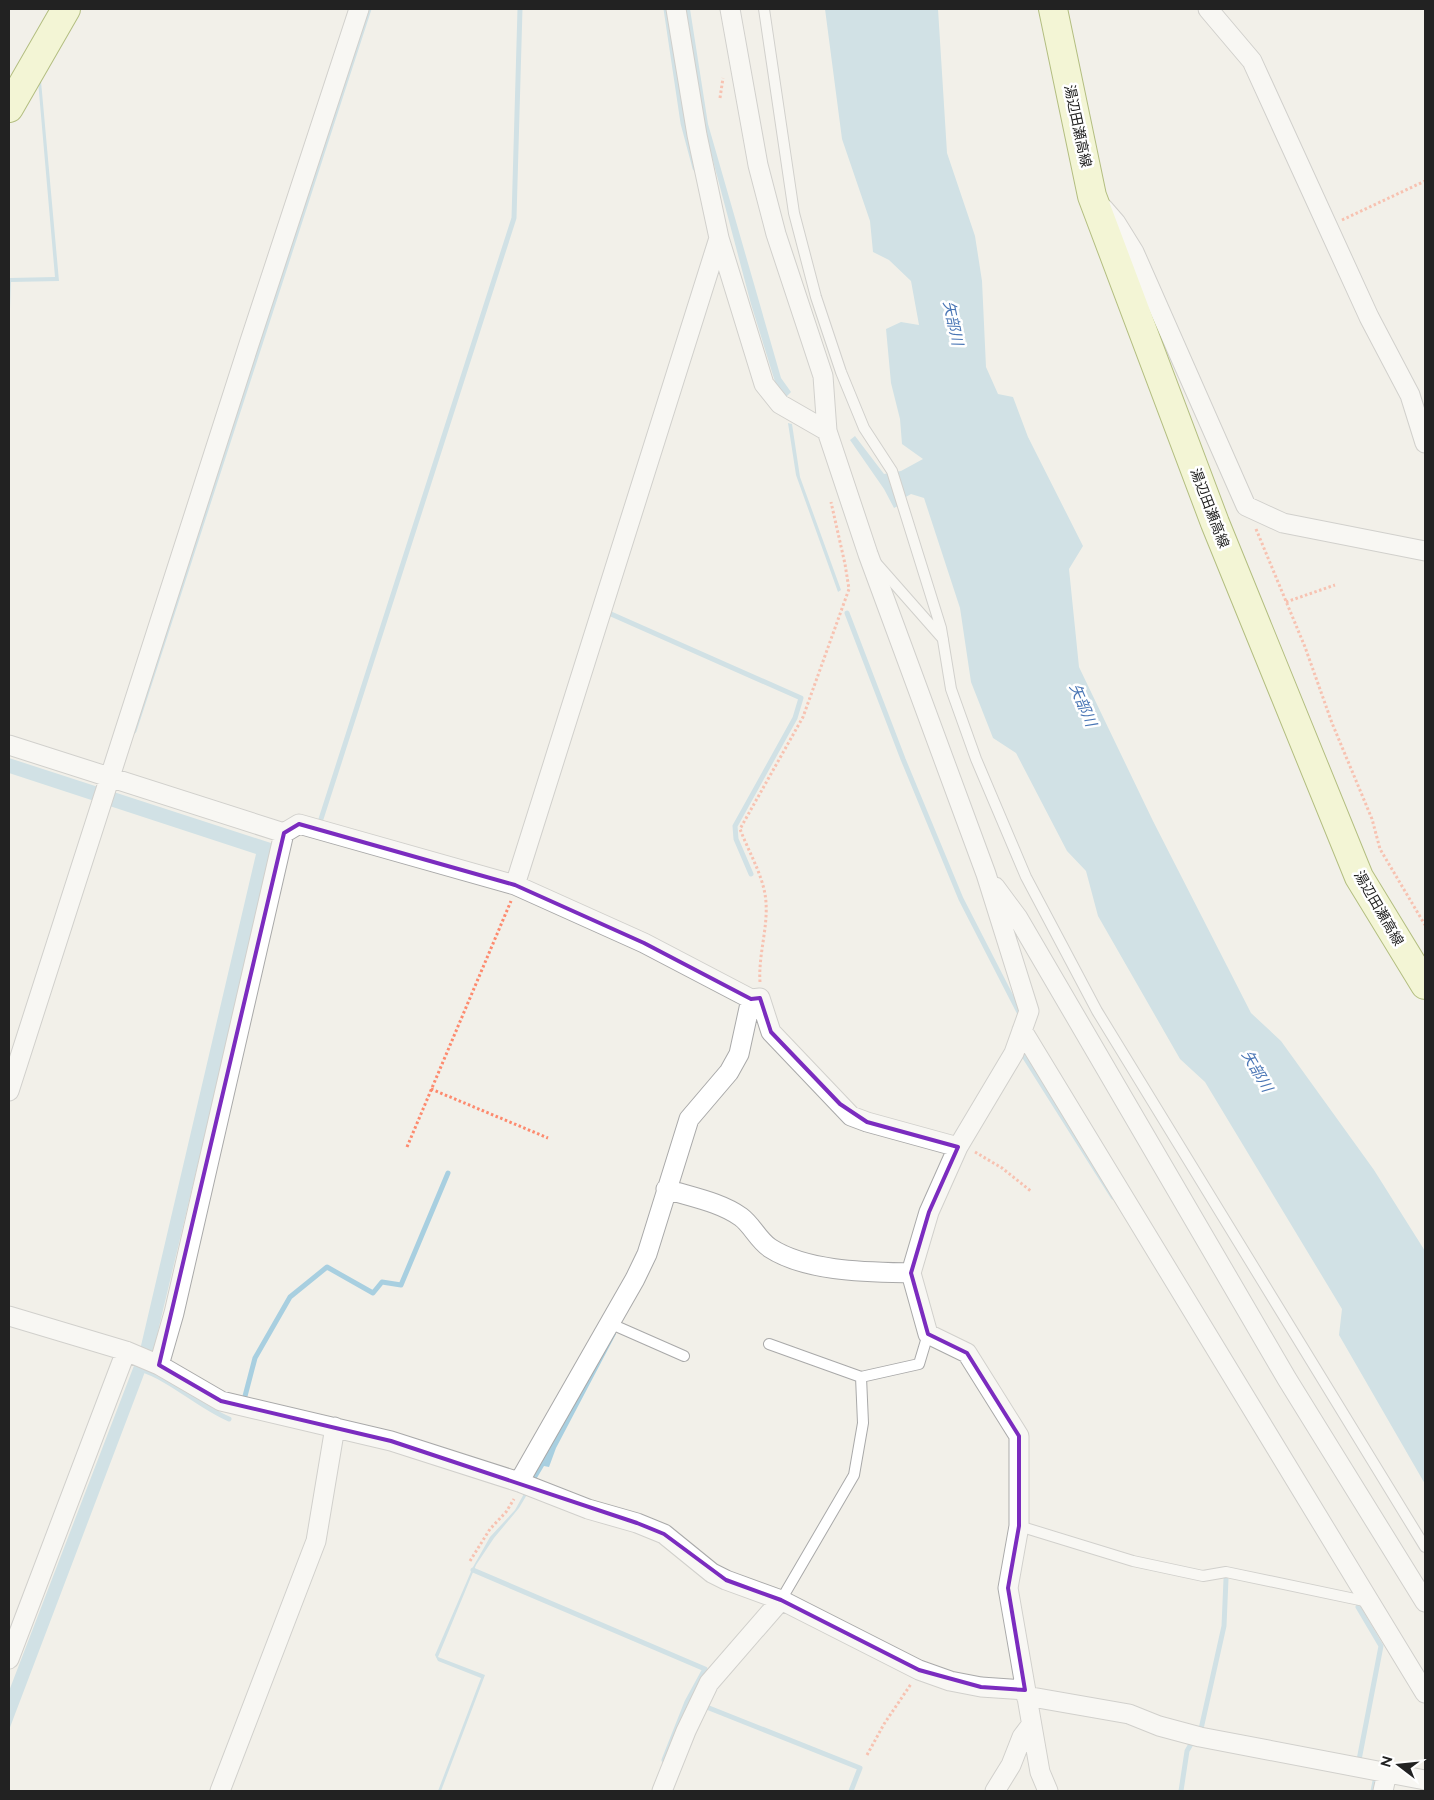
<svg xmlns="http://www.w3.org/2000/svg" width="1434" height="1800" viewBox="0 0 1434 1800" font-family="Raleway,'Noto Sans JP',sans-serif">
  <rect width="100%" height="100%" fill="#f2f0e9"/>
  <!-- water -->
  <path fill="#a8cfe0" d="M686,9H690L708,124L781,378L791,392L786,397L776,385L751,304L703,123Z
    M825,9H938L947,153L975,236L982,281L986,367L998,394L1013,397L1028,437L1083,546L1069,569L1079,667L1153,821L1251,1013L1281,1041L1374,1170L1425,1251V1484L1339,1335L1342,1309L1205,1082L1180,1059L1098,916L1086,871L1067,851L1016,753L993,738L971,682L960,608L924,498L911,494L899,501L898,506L894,508L884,489L850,440L855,436L884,474L901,471L923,459L902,444L900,419L891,383L886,329L901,322L919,325L911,281L889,260L873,252L870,221L842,139Z
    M38,81H41L59,281L11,282L9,336V278L55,277Z
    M788,423L792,424L800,477L841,590L838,592L796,475Z
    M9,758L274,844L154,1348L9,1730V1691L140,1350L256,854L9,773Z
    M613,1333L616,1334L556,1448L549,1467L544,1466L519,1508L494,1538L476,1565L438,1657L485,1675L441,1791H438L481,1678L438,1661L435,1655L473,1567L490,1537L515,1510Z"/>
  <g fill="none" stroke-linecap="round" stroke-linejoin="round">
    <!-- stream -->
    <path stroke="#a8cfe0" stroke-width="5" d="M666,9L683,123L695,168
      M847,613L903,759L961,899L1019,1012
      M611,614L801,698L795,718L735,826L736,839L751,874
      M134,731L369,9
      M321,819L514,218L520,9
      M1024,1056L1113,1197
      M140,1369C173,1380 197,1405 229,1419
      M244,1400L255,1358L290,1297L327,1267L373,1293L382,1282L401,1285L448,1173
      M473,1570L705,1669L687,1702L664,1760
      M1358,1607L1381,1646L1359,1760
      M704,1706L860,1768L851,1791
      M1201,1729L1224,1626L1226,1579
      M1181,1791L1187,1751L1191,1744
      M1373,1791L1375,1781"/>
    <!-- service casing -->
    <g stroke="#a9a9a9" stroke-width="12">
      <path id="service" d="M764,9L794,213L816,297L841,372L864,428L892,471L941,628L951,689L976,759L1026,877L1097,1011L1425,1547
        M877,564L943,639
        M609,1323L684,1356
        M769,1344L861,1377
        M1019,1526L1133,1561L1203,1576L1226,1572L1369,1602
        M781,1600L854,1475L863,1423L861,1377L919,1364L928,1334"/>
    </g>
    <!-- minor casing -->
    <g stroke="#a9a9a9" stroke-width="21">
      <path id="minor" d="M676,9L697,135L719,238L764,384L780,404L827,431
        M730,9L758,165L776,234L823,376L827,431L868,554L986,874L1029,1011L1014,1053L958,1147L929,1212L911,1273L928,1334L967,1353L1019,1436V1526L1008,1588L1040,1772L1048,1791
        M1208,9L1252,61L1369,317L1410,395L1425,443
        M1103,208L1116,223L1134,252L1246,506L1283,523L1425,551
        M9,745L284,833L299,824L515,885L644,943L751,999L760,998L771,1032L851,1116L867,1122L958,1147
        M515,885L719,238
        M995,887L1018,918L1287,1379L1425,1602
        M1022,1030L1425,1693
        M9,1091L250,341L359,9
        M666,1189C691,1197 720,1202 741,1217C752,1225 758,1240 770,1248C807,1272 868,1272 911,1273
        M9,1316L126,1351L159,1365L221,1401L391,1441L519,1482L588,1509L637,1523L664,1534L712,1573L726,1580L781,1600L919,1670L950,1681L981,1687L1025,1690
        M159,1365L174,1313L284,833
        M519,1482L635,1279L647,1254L689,1119L729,1072L739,1054L751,999
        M9,1659L126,1351
        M1026,1696L1129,1714L1159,1726L1200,1737L1425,1780
        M220,1791L316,1541L335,1427
        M662,1791L686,1731L709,1683L781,1600
        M995,1791L1011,1765L1022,1737L1031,1725
        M1383,1791L1387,1773"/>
    </g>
    <!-- secondary casing -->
    <g stroke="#678002" stroke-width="30">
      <path id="secondary" d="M1053,9L1092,196L1215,523L1359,877L1425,985
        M9,108L66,9"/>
    </g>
    <!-- path -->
    <path stroke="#fd8a6e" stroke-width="3" stroke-dasharray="2.5 2.5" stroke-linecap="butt" d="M720,98L723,78
      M1342,220L1425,181
      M1256,529L1305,647L1332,723L1372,819L1380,849L1425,925
      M1286,602L1335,585
      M760,982C758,953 770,923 765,894C761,872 748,850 740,829L803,717L849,589L845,564L831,502
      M431,1089L548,1138
      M407,1147L511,901
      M975,1152L1002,1168L1032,1192
      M470,1561L490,1529L506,1512L514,1499
      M867,1755L884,1724L911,1684"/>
    <!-- service -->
    <use href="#service" stroke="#fff" stroke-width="10"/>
    <!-- minor -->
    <use href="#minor" stroke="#fff" stroke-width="19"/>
    <!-- secondary -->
    <use href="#secondary" stroke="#f3fbbd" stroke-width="28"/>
  </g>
  <!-- marked area -->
  <path d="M0 0H1434V1800H0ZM299,824L515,885L644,943L751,999L760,998L771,1032L840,1104L867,1122L958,1147L929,1212L911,1273L928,1334L967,1353L1019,1436V1526L1008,1588L1025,1690L981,1687L919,1670L781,1600L726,1580L664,1534L637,1523L391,1441L221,1401L159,1365L284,833Z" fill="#f2f0e9" fill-opacity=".55" fill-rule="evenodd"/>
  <path fill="none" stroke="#7b2cbf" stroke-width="4" stroke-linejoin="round" d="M299,824L515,885L644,943L751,999L760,998L771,1032L840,1104L867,1122L958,1147L929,1212L911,1273L928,1334L967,1353L1019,1436V1526L1008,1588L1025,1690L981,1687L919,1670L781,1600L726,1580L664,1534L637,1523L391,1441L221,1401L159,1365L284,833Z"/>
  <g text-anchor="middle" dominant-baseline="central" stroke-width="5" stroke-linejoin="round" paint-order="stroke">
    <!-- street labels -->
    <g font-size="14" fill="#222" stroke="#fff">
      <text transform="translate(1078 126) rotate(78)">湯辺田瀬高線</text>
      <text transform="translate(1210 508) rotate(69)">湯辺田瀬高線</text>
      <text transform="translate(1379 908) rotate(60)">湯辺田瀬高線</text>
    </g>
    <!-- water labels -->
    <g font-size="15" font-style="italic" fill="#4a76b5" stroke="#fff">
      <text transform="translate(953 323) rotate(78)">矢部川</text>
      <text transform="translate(1083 705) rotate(67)">矢部川</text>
      <text transform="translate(1257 1071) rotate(60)">矢部川</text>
    </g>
  </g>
  <!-- border -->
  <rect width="1434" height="1800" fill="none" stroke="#222222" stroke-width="20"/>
  <!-- north arrow -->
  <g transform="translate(1399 1765) rotate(286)" stroke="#ffffff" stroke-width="4" paint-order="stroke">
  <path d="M0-4L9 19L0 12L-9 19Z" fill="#222222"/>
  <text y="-8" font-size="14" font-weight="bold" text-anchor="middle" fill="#222222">N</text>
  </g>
</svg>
